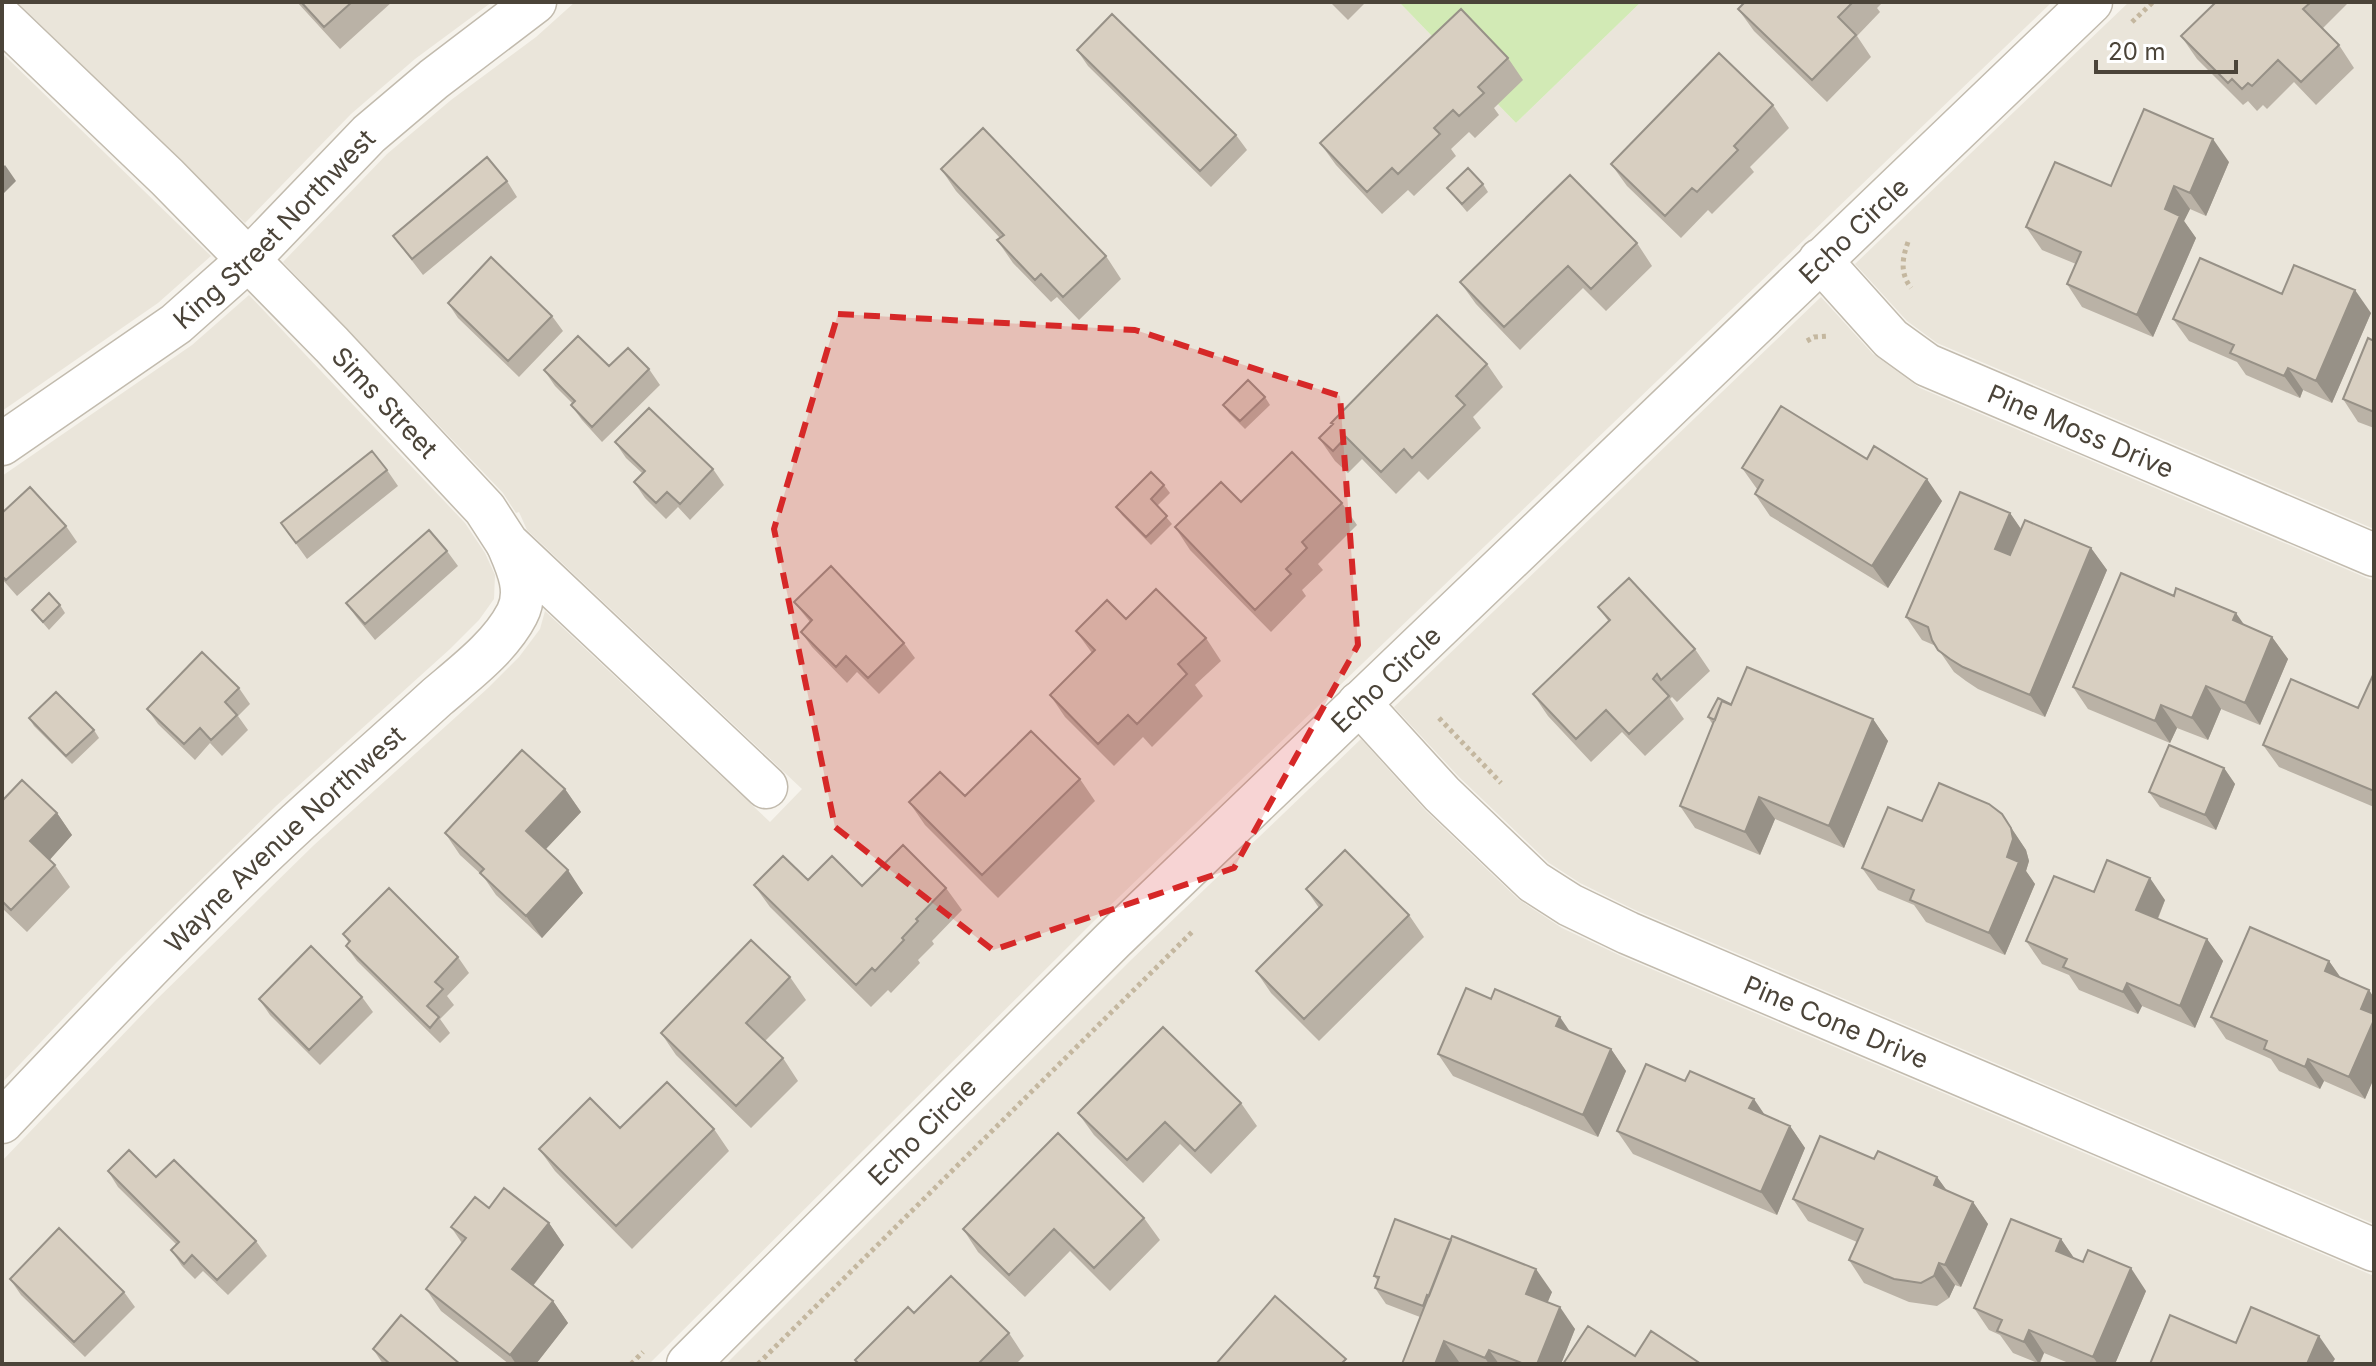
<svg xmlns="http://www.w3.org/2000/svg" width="2376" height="1366" viewBox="0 0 2376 1366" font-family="Inter,sans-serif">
  <rect width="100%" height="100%" fill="#f6f3ec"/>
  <!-- residential -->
  <path fill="#eae5da" d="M17,2H492L415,59L351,114L245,223Z
    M575,2H1399L1516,123L1641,2H2052L1094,921L649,1364H2V1161L155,1001L314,845L488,688L519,657L540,629L545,611L770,822L802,789L527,530L519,512L516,513L503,493L283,262L387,154L451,100L536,37Z
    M2129,2H2374V529L1937,343L1907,321L1855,264Z
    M2,53L211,256L158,303L2,411Z
    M249,295L465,523L485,553L495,575L494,599L479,620L450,649L276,806L116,963L2,1083V476L192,345Z
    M1821,297L1873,354L1920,388L2374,581V1224L1635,910L1580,883L1549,863L1459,777L1394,707Z
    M1361,739L1426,811L1518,899L1562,928L1621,956L2374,1276V1364H726L1132,959Z"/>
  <!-- green -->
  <path fill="#d2eab5" d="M1399,2H1641L1516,123Z"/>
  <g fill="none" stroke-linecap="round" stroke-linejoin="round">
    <!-- minor casing -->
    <g stroke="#c2bbae" stroke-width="45">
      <g id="minor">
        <path id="s1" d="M2,19L167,177L332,345L485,509L507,543L766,787"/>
        <path id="s2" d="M1820,260L1891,339L1927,365L2374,555"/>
        <path id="s3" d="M2,444L176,324L248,260L369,134L434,79L535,2"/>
        <path id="s4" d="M1359,703L1442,794L1534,882L1570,905L1628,933L2374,1250"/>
        <path id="s5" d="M2,1122C98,1021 194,918 297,823C343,781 391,739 437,697C465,673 500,647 517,614C529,591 517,566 508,545"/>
        <path id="s6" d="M688,1364L1113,940L2091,2"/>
      </g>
    </g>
    <!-- path -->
    <path stroke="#c4b79f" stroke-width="5" stroke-dasharray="4 4" stroke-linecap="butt" d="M2132,22L2153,2
      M1908,242C1902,259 1900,273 1911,288
      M1807,341L1814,337L1828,336
      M1439,718L1501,783
      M631,1364L643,1352
      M758,1364L1194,930"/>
    <!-- minor -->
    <use href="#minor" stroke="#fff" stroke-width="42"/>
  </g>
  <!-- wall -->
  <path fill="#bab2a6" d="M297,2H392L340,49Z
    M1330,2H1366L1348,20Z
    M1745,2H1883L1877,8L1880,12L1857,36L1871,57L1827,102L1754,31L1738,9Z
    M2216,2H2349L2322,29L2339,45L2354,68L2316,105L2294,82L2267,109L2263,105L2257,111L2248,101L2243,105L2197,59L2181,36Z
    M1077,50L1236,135L1247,150L1211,187L1088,66Z
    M1508,58L1523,80L1494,108L1499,115L1475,138L1469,132L1451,149L1456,156L1414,196L1408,190L1382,214L1336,165L1320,143Z
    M1773,105L1789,128L1750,167L1754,172L1712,214L1708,210L1681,238L1627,186L1611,164Z
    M2229,162L2206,216L2190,209L2184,221L2196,238L2153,337L2082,307L2067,284L2076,264L2042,250L2026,227Z
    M941,169L1106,256L1121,279L1079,320L1057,297L1051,302L1013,263L997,240L1000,238L956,191Z
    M507,181L517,197L423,275L393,236Z
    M1483,184L1488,192L1467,212L1447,188Z
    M1637,243L1652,266L1606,311L1583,288L1520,350L1476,304L1460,282Z
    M2282,294L2371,313L2332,403L2303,390L2300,398L2246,375L2237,362L2189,341L2173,319Z
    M448,303L552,316L563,331L519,377L458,318Z
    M2374,341V428L2358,422L2343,399Z
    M1487,364L1503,387L1473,417L1481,428L1428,480L1419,471L1396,494L1362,459L1348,473L1335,461L1319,438Z
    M609,366L649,369L660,385L602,442L582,420L571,405L572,403L555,386L544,370Z
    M1265,397L1270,405L1245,429L1229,413L1223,405Z
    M615,442L713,469L724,485L690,520L678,507L666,519L645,498L634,482L642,473L626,458Z
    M1867,459L1942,501L1888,588L1770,516L1755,494L1757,489L1742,468Z
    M387,470L398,486L307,559L281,523Z
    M1164,485L1170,493L1157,506L1172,524L1151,545L1122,515L1116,507Z
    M1241,502L1342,503L1357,525L1318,564L1323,570L1302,590L1306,596L1271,632L1190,550L1175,527Z
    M2,513L66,526L77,542L17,596L2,579Z
    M2010,513L2021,529L2091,548L2107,570L2045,717L1978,689L1966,681L1954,672L1936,646L1922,640L1906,617Z
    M447,551L458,566L375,640L357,618L346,603Z
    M794,602L904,643L915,658L879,694L857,672L847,683L812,647L801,632L810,622Z
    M60,605L65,613L49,630L32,610Z
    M1598,607L1695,649L1710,671L1677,702L1672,697L1670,699L1684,719L1645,756L1622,732L1591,762L1548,716L1533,694L1609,622Z
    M1126,619L1206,638L1221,661L1195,685L1203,696L1152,747L1143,737L1114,766L1065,717L1050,695L1092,653L1076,631Z
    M2245,625L2272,637L2288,659L2260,725L2221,709L2208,740L2177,728L2170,743L2088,709L2073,687Z
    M2374,673V807L2279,767L2263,745L2358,708Z
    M239,688L250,704L238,716L248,730L222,756L210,743L195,760L158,724L147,709Z
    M1732,705L1873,719L1888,741L1844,848L1775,819L1760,855L1695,828L1680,806L1713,725L1708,717Z
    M29,718L94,730L99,738L72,764L34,726Z
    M2224,768L2235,784L2216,830L2160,807L2149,792Z
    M1080,779L1095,801L998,898L925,825L909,802L965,796Z
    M565,789L581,812L546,849L583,893L542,938L496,895L483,876L460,855L445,833Z
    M2,801L57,813L72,835L49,860L55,865L70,887L27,932L2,908Z
    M2002,814L2026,850L2029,861L2026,871L2035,884L2005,955L1926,922L1914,905L1878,890L1862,868L1922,821Z
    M808,880L862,886L946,888L962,910L932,941L934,944L918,960L920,963L891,993L888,990L871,1007L770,907L754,885Z
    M1306,889L1409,915L1424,937L1319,1041L1271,993L1256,971L1319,908Z
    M2094,892L2165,900L2158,919L2207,939L2223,961L2195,1028L2142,1006L2138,1014L2079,990L2069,975L2042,964L2026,941Z
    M343,934L458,957L469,973L447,996L454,1005L440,1019L450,1033L440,1043L357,961L346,946L349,943Z
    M2329,961L2341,978L2369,990L2374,998V1078L2365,1099L2324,1081L2320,1089L2279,1071L2271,1059L2226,1039L2211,1017Z
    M790,977L806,1000L765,1041L783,1058L798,1081L751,1128L676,1055L661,1033Z
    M362,997L373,1012L320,1065L270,1015L259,999Z
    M1570,1032L1611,1049L1626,1071L1598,1137L1453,1076L1438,1054Z
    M1241,1103L1257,1126L1211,1174L1180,1144L1143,1183L1094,1135L1078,1113Z
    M1765,1115L1790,1126L1805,1148L1777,1215L1633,1154L1617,1131Z
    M620,1128L714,1129L729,1151L632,1249L555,1171L539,1149Z
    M1874,1159L1937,1177L1947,1191L1973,1202L1988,1224L1961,1287L1955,1285L1949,1298L1937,1306L1909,1302L1864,1283L1849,1260L1857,1242L1808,1221L1793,1199Z
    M108,1171L156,1177L256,1241L267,1256L228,1295L203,1271L195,1279L182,1266L171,1250L177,1245L118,1187Z
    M489,1208L549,1223L564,1245L533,1286L553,1301L568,1323L536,1364H509L441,1311L426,1289L462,1243L451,1227Z
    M1144,1218L1160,1240L1110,1291L1070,1251L1025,1297L978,1252L963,1229Z
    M2061,1239L2074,1258L2146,1291L2115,1364H2071L2044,1353L2040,1364L2013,1353L2000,1335L1989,1330L1974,1308Z
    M1374,1276L1552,1292L1547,1302L1575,1329L1561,1364H1461L1420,1317L1386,1304L1375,1288L1378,1281Z
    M10,1279L124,1292L135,1307L85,1357L21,1295Z
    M914,1313L1009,1333L1024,1356L1016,1364H858L855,1360Z
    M373,1349L460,1364H383Z"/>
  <!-- shaded-wall -->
  <path fill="#979187" d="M2213,139L2229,162L2206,216L2190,193Z
    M5,165L16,181L2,195V168Z
    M2174,186L2190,209L2184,221L2196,238L2153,337L2137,315L2165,209Z
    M2355,290L2371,313L2332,403L2316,381Z
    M2288,368L2303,390L2300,398L2284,376Z
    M1927,479L1942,501L1888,588L1872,566Z
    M2010,513L2025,535L2010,571L1995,549Z
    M2091,548L2107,570L2045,717L2030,695Z
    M2236,613L2252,636L2233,620Z
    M2272,637L2288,659L2260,725L2245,703Z
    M2206,686L2221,709L2208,740L2192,718Z
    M2161,705L2177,728L2170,743L2155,721Z
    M1873,719L1888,741L1844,848L1829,826Z
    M2224,768L2235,784L2216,830L2205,815Z
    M565,789L581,812L542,853L526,831Z
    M1759,797L1775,819L1760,855L1745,832Z
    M57,813L72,835L46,864L30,841Z
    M2002,814L2026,850L2029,861L2026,871L2035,884L2005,955L1989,933Z
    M568,870L583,893L542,938L526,916Z
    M2150,878L2165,900L2152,932L2136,910Z
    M2207,939L2223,961L2195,1028L2180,1006Z
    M2329,961L2345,984L2325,971Z
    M2127,983L2142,1006L2138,1014L2123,992Z
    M2369,990L2374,998V1078L2365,1099L2349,1077L2361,1009Z
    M1560,1017L1575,1039L1556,1026Z
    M1611,1049L1626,1071L1598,1137L1583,1115Z
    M2308,1059L2324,1081L2320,1089L2305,1067Z
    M1754,1099L1769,1121L1749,1108Z
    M1790,1126L1805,1148L1777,1215L1761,1192Z
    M1937,1177L1953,1199L1934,1185Z
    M1973,1202L1988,1224L1961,1287L1945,1265Z
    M549,1223L564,1245L528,1292L512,1269Z
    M2061,1239L2076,1261L2056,1251Z
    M1939,1263L1955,1285L1949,1298L1934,1276Z
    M2131,1268L2146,1291L2115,1364H2098L2093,1357Z
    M1536,1269L1552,1292L1542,1316L1526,1294Z
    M553,1301L568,1323L536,1364H516L510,1355Z
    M1560,1307L1575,1329L1561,1364H1537Z
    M2029,1330L2044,1353L2039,1364L2024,1342Z
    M2319,1336L2335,1359L2332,1364H2307Z
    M1444,1341L1460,1363L1459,1364H1435Z
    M1489,1350L1499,1364H1489L1485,1358Z"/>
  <!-- building -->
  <path fill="#d8cfc1" stroke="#979187" stroke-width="2" d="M301,2H352L324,27Z
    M1745,2H1853L1838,17L1856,35L1812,80L1738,9Z
    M2216,2H2311L2303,9L2339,45L2301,82L2278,60L2252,86L2248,83L2242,89L2232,79L2228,83L2181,36Z
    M1461,9L1508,58L1478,87L1484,93L1459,116L1453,110L1434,128L1440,134L1398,174L1392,168L1367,192L1320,143Z
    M1112,14L1236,135L1200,171L1077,50Z
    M1719,53L1773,105L1734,146L1738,150L1697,192L1692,188L1665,216L1611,164Z
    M2144,109L2213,139L2190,193L2174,186L2165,209L2180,216L2137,315L2067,284L2081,252L2026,227L2055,162L2111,186Z
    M983,128L1106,256L1063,297L1041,274L1035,280L997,240L1004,235L941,169Z
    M487,157L507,181L412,259L393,236Z
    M1468,168L1483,184L1462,204L1447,188Z
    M1570,175L1637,243L1591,289L1568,266L1504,327L1460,282Z
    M491,257L552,316L508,361L448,303Z
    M2200,258L2282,294L2294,265L2355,290L2316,381L2288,368L2284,376L2230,353L2234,345L2173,319Z
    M1437,315L1487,364L1456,396L1465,405L1412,458L1404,449L1381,472L1346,437L1333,451L1319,438L1333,424L1331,423Z
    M578,336L609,366L628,348L649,369L592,427L571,405L575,401L544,370Z
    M2368,338L2374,341V412L2343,399Z
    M1248,380L1265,397L1240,421L1223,405Z
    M1781,406L1867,459L1874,446L1927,479L1872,566L1755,494L1763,480L1742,468Z
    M649,408L713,469L680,504L667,492L656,503L634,482L645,471L615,442Z
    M372,451L387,470L296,543L281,523Z
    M1292,452L1342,503L1302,542L1307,548L1286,569L1291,574L1255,610L1175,527L1221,482L1241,502Z
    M1151,472L1164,485L1151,499L1167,516L1146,537L1116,507Z
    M30,487L66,526L6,580L2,576V513Z
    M1960,492L2010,513L1995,549L2010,555L2025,520L2091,548L2030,695L1963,667L1950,659L1938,650L1932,640L1928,627L1906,617Z
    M429,530L447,551L365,624L346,603Z
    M831,566L904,643L868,678L846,656L836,667L801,632L812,620L794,602Z
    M2121,573L2174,596L2176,588L2236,613L2233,620L2272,637L2245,703L2206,686L2192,718L2161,705L2155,721L2073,687Z
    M1629,578L1695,649L1661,680L1657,674L1653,679L1669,696L1629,734L1606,710L1576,739L1533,694L1610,620L1598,607Z
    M1156,589L1206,638L1178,664L1187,674L1137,724L1128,715L1098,744L1050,695L1095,650L1076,631L1107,600L1126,619Z
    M49,593L60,605L43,622L32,610Z
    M202,652L239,688L225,702L237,715L211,740L200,728L184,744L147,709Z
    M1747,667L1873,719L1829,826L1759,797L1745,832L1680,806L1722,701L1731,705Z
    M2374,673V791L2263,745L2291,679L2358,708Z
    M56,692L94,730L66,756L29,718Z
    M1718,698L1732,705L1722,701L1715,720L1708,717Z
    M1031,731L1080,779L982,875L909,802L940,772L965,796Z
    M2169,745L2224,768L2205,815L2149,792Z
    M522,750L565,789L526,831L568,870L526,916L480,873L484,869L445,833Z
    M22,780L57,813L30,841L55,865L11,910L2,901V801Z
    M1939,783L1989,804L2002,814L2011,828L2013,839L2007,857L2019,862L1989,933L1910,900L1914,890L1862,868L1888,807L1922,821Z
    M903,845L946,888L916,919L918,921L902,938L904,940L875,971L872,968L856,985L754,885L783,856L808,880L832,856L862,886Z
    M1345,850L1409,915L1304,1019L1256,971L1322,905L1306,889Z
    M2107,860L2150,878L2136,910L2207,939L2180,1006L2127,983L2123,992L2063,967L2067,959L2026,941L2054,876L2094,892Z
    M389,888L458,957L435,982L443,989L427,1006L439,1017L430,1028L346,946L350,941L343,934Z
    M2250,927L2329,961L2325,971L2369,990L2361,1009L2374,1014V1020L2349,1077L2308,1059L2305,1067L2264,1049L2267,1041L2211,1017Z
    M751,940L790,977L746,1023L783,1058L736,1106L661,1033Z
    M311,946L362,997L309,1050L259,999Z
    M1466,988L1491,999L1495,989L1560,1017L1556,1026L1611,1049L1583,1115L1438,1054Z
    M1163,1027L1241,1103L1195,1151L1165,1122L1127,1160L1078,1113Z
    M1646,1064L1685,1081L1690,1071L1754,1099L1749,1108L1790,1126L1761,1192L1617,1131Z
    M667,1082L714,1129L616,1226L539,1149L590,1098L620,1128Z
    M1058,1133L1144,1218L1094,1268L1054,1229L1009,1275L963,1229Z
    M1820,1136L1874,1159L1878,1151L1937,1177L1934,1185L1973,1202L1945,1265L1939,1263L1934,1276L1921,1283L1894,1279L1849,1260L1863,1229L1793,1199Z
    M129,1150L156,1177L174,1160L256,1241L217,1280L192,1255L184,1264L171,1250L179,1242L108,1171Z
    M504,1188L549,1223L512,1269L553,1301L510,1355L426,1289L466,1238L451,1227L475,1197L489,1208Z
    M1395,1219L1451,1240L1429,1296L1427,1295L1423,1306L1375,1288L1379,1277L1374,1276Z
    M2011,1219L2061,1239L2056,1251L2083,1262L2088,1250L2131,1268L2093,1357L2029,1330L2024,1342L1997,1331L2002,1320L1974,1308Z
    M59,1228L124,1292L74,1342L10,1279Z
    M1452,1236L1536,1269L1526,1294L1560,1307L1537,1364H1524L1489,1350L1485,1358L1444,1341L1435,1364H1402Z
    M951,1276L1009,1333L978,1364H859L855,1360L908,1307L914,1313Z
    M1275,1296L1346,1359L1341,1364H1216Z
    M2251,1307L2319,1336L2307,1364H2150L2170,1315L2236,1343Z
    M401,1315L460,1364H390L373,1349Z
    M1588,1326L1635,1356L1651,1331L1701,1364H1563Z"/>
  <!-- marked area -->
  <path fill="#d62828" fill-opacity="0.2" stroke="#d62828" stroke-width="6" stroke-dasharray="16 10" stroke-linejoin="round" d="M838,314L1135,330L1340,396L1358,645L1234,868L993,950L835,827L774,529Z"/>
  <g text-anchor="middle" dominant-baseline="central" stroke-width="8" stroke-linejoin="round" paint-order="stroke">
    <!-- street labels -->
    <g font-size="26" fill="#4b4439" stroke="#fff">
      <text stroke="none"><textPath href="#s3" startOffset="348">King Street Northwest</textPath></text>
      <text stroke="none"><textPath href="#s6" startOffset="1626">Echo Circle</textPath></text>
      <text stroke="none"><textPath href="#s1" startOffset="542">Sims Street</textPath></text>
      <text stroke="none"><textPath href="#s2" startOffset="318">Pine Moss Drive</textPath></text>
      <text stroke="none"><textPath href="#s6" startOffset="978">Echo Circle</textPath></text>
      <text stroke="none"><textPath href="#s5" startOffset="400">Wayne Avenue Northwest</textPath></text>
      <text stroke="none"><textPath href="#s4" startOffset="584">Pine Cone Drive</textPath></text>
      <text stroke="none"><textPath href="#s6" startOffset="330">Echo Circle</textPath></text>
    </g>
  </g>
  <!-- border -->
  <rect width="2376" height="1366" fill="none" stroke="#4b4439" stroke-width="8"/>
  <!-- scale -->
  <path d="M2096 60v12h140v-12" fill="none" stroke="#4b4439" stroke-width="4"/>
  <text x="2108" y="60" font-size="24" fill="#4b4439" stroke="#ffffff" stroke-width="6" paint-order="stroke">20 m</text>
</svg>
